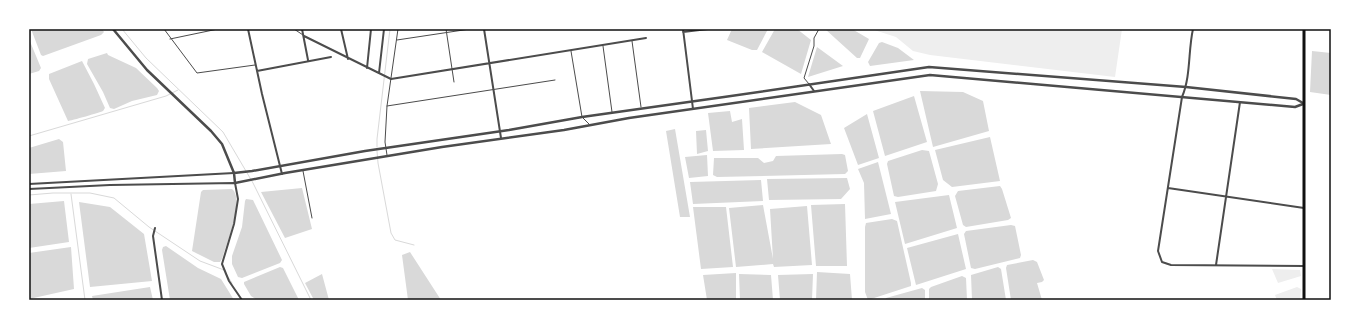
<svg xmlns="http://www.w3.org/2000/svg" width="1360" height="329" viewBox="0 0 1360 329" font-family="'Alegreya Sans',sans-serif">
  <rect width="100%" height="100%" fill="#fff"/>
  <!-- green -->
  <path fill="#eee" d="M871,29H1122L1115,77L930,55L913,51L896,37Z
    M1272,269L1300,270L1301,276L1278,283Z
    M1297,287L1301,289L1300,300H1277L1275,295Z"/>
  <!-- water -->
  <path fill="#d9d9d9" d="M31,29H102L104,32L101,35L43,56L41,55Z
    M732,29H768L757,50H752L727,40Z
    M775,29H797L811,40L801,74L762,52Z
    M825,29H852L869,39L860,58H857Z
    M29,39L41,68L39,71L29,74Z
    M882,42L898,48L914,60L870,66L868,62L879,43Z
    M817,47L843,66L808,77Z
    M1312,51L1331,53V95L1310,92Z
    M107,53L108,55L136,68L157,88L159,91L157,95L132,101L114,109L110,108L103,92L87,64L88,59Z
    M82,61L94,84L105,108C104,109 104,110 103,111C102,112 70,121 68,121L49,79V74Z
    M920,91L963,92L983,101L989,131L933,147Z
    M914,96L927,142L885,156L873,111Z
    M795,102L821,115L831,144L751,149L749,108Z
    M730,111L732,122L742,119L744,150L713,151L708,113Z
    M867,114L879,158L858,165L844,128Z
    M675,129L690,217H680L666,131Z
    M706,130L708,151L697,154L696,131Z
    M990,137L1000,181L952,187L943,180L935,150Z
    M59,139L63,142L66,171L29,174V148Z
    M922,150L929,151L938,184L936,191L898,197L894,196L887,164L888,161Z
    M842,154L845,155L848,171L845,174L717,177L713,175L714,158H758L764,163L773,161L776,156Z
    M707,155L708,176L689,178L685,157Z
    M878,162L891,214L865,219L864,183L858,169Z
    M847,178L850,189L841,199L769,200L767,179Z
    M761,180L763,201L693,204L690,182Z
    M1000,186L1002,189L1011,218L1008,220L966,227L963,225L955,196L958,191Z
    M302,188L312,229L285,238L261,192Z
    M232,189C245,199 226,245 222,259L220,262H214L192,251L201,192L203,190Z
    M949,195L957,228L905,244L895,202Z
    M246,199L253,200L282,260L280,263L242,278L238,277L232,264V256L242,227L245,201Z
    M64,201L69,242L29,248V204Z
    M79,202L110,207L144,234L152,281L90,287Z
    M845,204L847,266H816L811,205Z
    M763,205L773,259L770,209L807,206L812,265L774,267L773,264L736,267L729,208Z
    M693,207H726L733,267L701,269Z
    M892,219L897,221L911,283V286L868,300L865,292V227L866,223Z
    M1011,225L1015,226L1021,255L1020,258L975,269L971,268L964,234L966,231Z
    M958,234L966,269L916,285L907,248Z
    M166,246L198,268L221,279L234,300H170L162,250L163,247Z
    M71,247L74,289L29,299V253Z
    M410,252L441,300H408L402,255Z
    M1033,260L1037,262L1044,280L1042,282L1037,283L1042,300H1011L1006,268L1007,265Z
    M280,267L283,268L299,300H257L251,296L244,284V282Z
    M998,267L1001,269L1006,300H972L971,275Z
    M817,272L850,274L852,300H816Z
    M736,273V300H707L703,275Z
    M322,274L329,300H314L305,283Z
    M739,274L771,275L773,300H740Z
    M813,274L812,300H780L778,275Z
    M962,276L966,278L967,300H929V289L931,287Z
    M150,287L153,300H93L92,296Z
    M922,288L925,290V300H885L886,298Z"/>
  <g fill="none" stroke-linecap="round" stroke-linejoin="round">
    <!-- stream -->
    <path stroke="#d9d9d9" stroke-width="1" d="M122,29L146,58L223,132L253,183L311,300
      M29,136L166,96L178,90
      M377,147V139L390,29
      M377,151L378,163L391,233L395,240L414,245
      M71,194L85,300
      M29,195L53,193H90L114,198L149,227L200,261L224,270
      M228,277L232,283"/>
    <!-- service -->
    <path stroke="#4c4c4c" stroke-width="1" d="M164,29L197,73L255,65
      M294,29L303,35
      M446,29L454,82
      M170,39L218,29
      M397,40L470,29
      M632,41L641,107
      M603,46L612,112
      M571,51L582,117L589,124
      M809,84L804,78L814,46V38L819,29
      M387,106L555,80
      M387,155L385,142L387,106L398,29
      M303,171L312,218"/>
    <!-- minor -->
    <path stroke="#4c4c4c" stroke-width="2" d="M248,29L262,94L282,174
      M302,29L308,60
      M341,29L348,59
      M484,29L501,138
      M683,29L693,109
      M1193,29C1188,51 1191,76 1182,97L1158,251L1162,262L1171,265L1304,266
      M683,32L708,29
      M304,36L391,79L646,38
      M367,68L371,29
      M257,71L331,57
      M379,73L384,29
      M809,84L814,91
      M29,184L234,173
      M1168,188L1304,208
      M29,189L110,185L235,183L238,199L234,224L222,264L229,281L242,300
      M155,228L153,236L162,300
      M1216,265L1240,102"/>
    <!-- tertiary -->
    <path stroke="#4c4c4c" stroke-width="2.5" d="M113,29L147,70L211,131L222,144L234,173L235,183L285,173L442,147L564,130L629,118L930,75L1295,107L1303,104
      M234,173L252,171L365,151L509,130L582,117L724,97L929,67L1186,87L1296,99L1303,103"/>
    <!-- primary -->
    <path stroke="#111" stroke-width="3" d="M1304,29V300"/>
  </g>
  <!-- border -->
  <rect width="1360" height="329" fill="none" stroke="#ffffff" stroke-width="60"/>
  <rect x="30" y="30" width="1300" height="269" fill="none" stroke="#111" stroke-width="1.5"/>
</svg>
